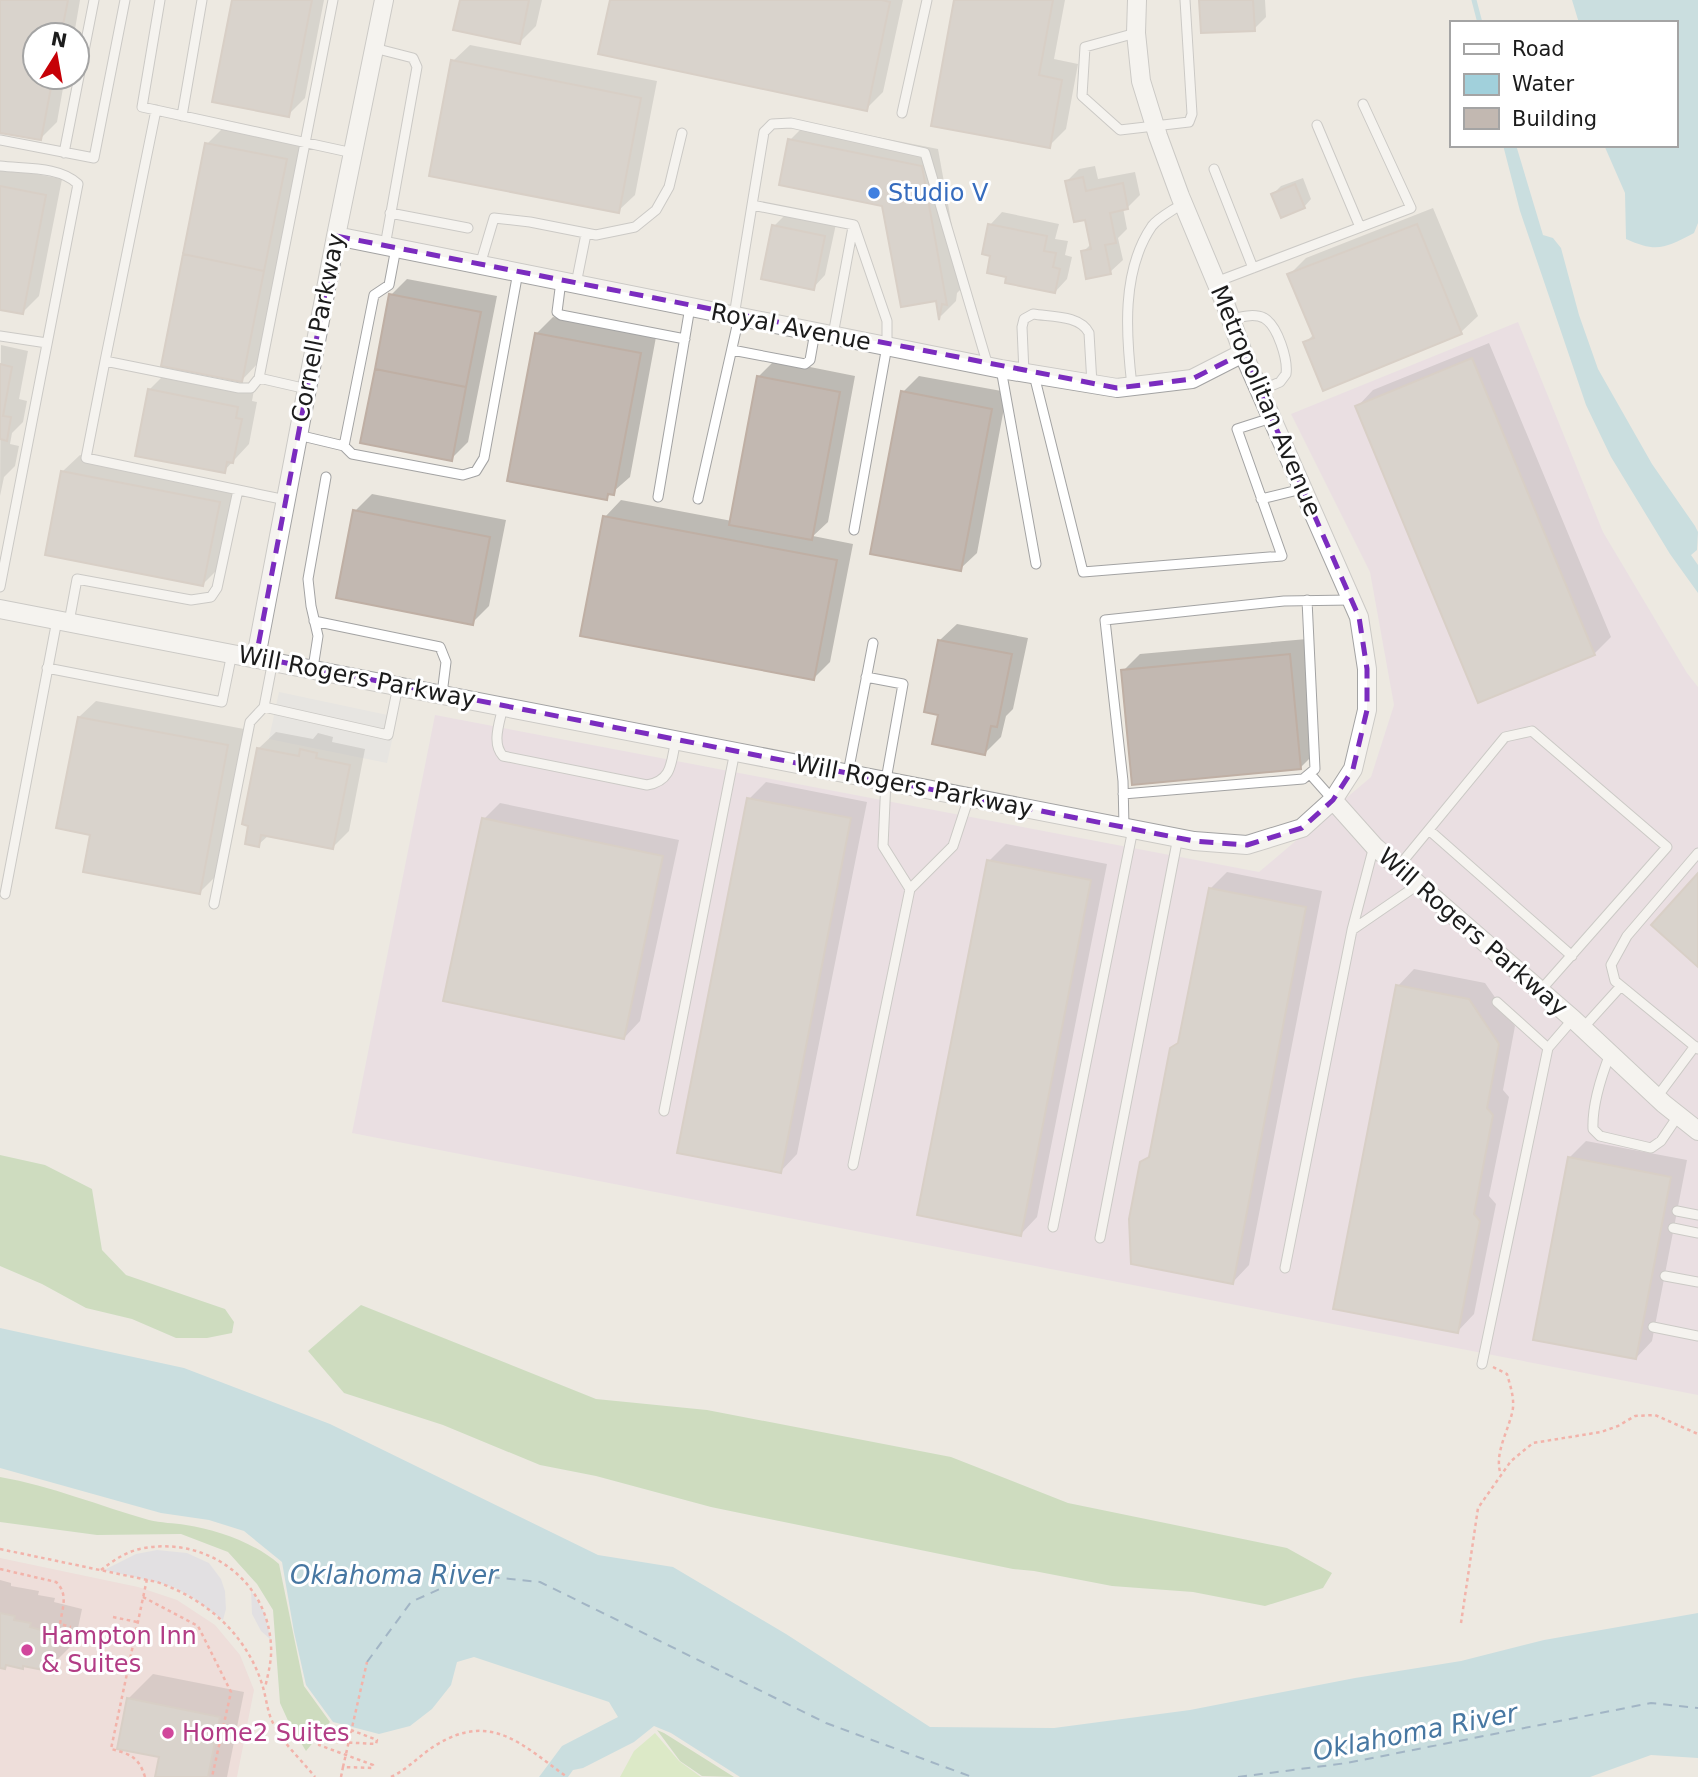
<svg xmlns="http://www.w3.org/2000/svg" width="1698" height="1777" viewBox="0 0 1698 1777" font-family="'DejaVu Sans',sans-serif">
  <rect width="100%" height="100%" fill="#ede9e1"/>
  <!-- commercial -->
  <path fill="#efd0d0" d="M0,1558L138,1587L177,1600L215,1625L240,1655L254,1690L237,1777H0Z"/>
  <!-- industrial -->
  <path fill="#e6d3e3" d="M1518,322L1603,532L1687,673L1698,687V1395L352,1133L435,715L1259,872L1371,777L1394,705L1370,572L1291,414Z"/>
  <!-- grass -->
  <path fill="#c8e8a7" d="M655,1733L679,1761L701,1777H620L634,1751Z"/>
  <!-- forest -->
  <path fill="#a8cd96" d="M0,1155L45,1165L92,1189L102,1250L126,1275L225,1309L234,1322L232,1333L207,1338H176L132,1319L86,1308L42,1284L0,1266Z
    M361,1305L596,1399L707,1410L951,1457L1068,1503L1287,1548L1332,1573L1323,1588L1265,1606L1193,1592L1112,1586L1034,1571L1013,1569L711,1507L596,1476L540,1465L443,1425L344,1393L308,1351Z
    M0,1477C51,1486 100,1506 149,1520C161,1523 174,1523 186,1525C218,1530 255,1543 279,1564L304,1686L330,1722L306,1751L290,1725L280,1703L273,1610L257,1584L228,1552L181,1534L97,1535L0,1522Z
    M657,1730L664,1733L734,1777L702,1776L680,1761Z"/>
  <!-- parking -->
  <path fill="#e0e0e0" d="M279,692L397,717L387,763L269,739Z"/>
  <!-- plaza -->
  <path fill="#d6d6e3" d="M157,1550L187,1553L209,1563L221,1579L225,1591L226,1609L223,1620L192,1597L175,1588L157,1582L104,1570L136,1554Z
    M251,1591L264,1612L271,1640L261,1631L252,1614Z"/>
  <!-- water -->
  <path fill="#a1d0db" d="M1572,0H1698V223L1694,233C1665,248 1657,253 1626,239L1625,193L1604,145H1675V23H1579Z
    M1503,145H1516L1543,235L1553,238L1561,248L1579,315L1598,369L1652,464L1695,526L1698,532L1697,550L1691,555L1698,565V593L1670,554L1611,457L1586,405L1520,211Z
    M0,1328L184,1368L330,1424L598,1555L673,1567L786,1634L930,1727L1054,1728L1190,1710L1355,1678L1461,1661L1544,1640L1698,1613V1758L1651,1755L1590,1777H740L671,1733L654,1726L634,1742L583,1768L573,1770L568,1777H539L562,1746L618,1717L609,1702L474,1657L457,1662L451,1685L432,1709L410,1726L379,1734L333,1722L306,1685L294,1632L282,1562L244,1531L209,1520L161,1513L0,1468Z"/>
  <!-- shadow -->
  <path fill="#0003" d="M0,0H80L74,35H35V77H65L57,122L40,139L0,131Z
    M234,0H324L305,98L288,115Z
    M461,0H542L536,26L520,42Z
    M612,0H903L883,92L866,109Z
    M956,0H1065L1054,59L1078,64L1066,129L1049,146Z
    M1201,0H1265L1266,17L1254,29Z
    M470,45L657,81L635,195L618,211L453,61Z
    M807,123L938,149L963,287L957,293L956,301L941,316L937,299L884,205L790,140Z
    M224,127L302,143L258,363L242,380L207,144Z
    M1095,166L1098,179L1135,172L1140,195L1127,208H1123L1127,229L1118,238L1123,260L1110,272L1083,252L1092,243L1087,218L1067,181L1079,169Z
    M0,167L62,179L39,296L22,313L0,308Z
    M1303,178L1311,199L1304,207L1273,194L1281,186Z
    M1433,208L1478,316L1461,332L1324,389L1305,343L1314,334L1289,275L1306,258Z
    M1002,212L1059,224L1055,239L1068,241L1065,255L1072,257L1067,279L1055,292L1008,276L992,255L990,225Z
    M786,214L836,224L825,275L813,288L774,226Z
    M407,279L497,296L468,442L451,459L391,295Z
    M553,317L656,337L630,477L606,498L536,334Z
    M1489,343L1611,637L1594,654L1357,407L1373,390Z
    M1,345L28,351L19,399L27,401L23,422L12,433L10,444L19,446L15,466L4,477L0,496Z
    M775,360L855,376L828,522L813,536L853,544L830,662L814,678L605,517L621,500L732,521L758,377Z
    M166,373L254,390L252,401L257,402L249,444L224,471L149,390Z
    M919,376L1007,392L977,553L960,569L903,392Z
    M80,455L235,485L219,568L203,584L47,554L63,471Z
    M372,494L506,520L489,606L472,623L355,511Z
    M957,624L1028,638L1013,709L1006,716L1001,737L985,753L940,714V640Z
    M1307,639L1317,751L1300,768L1123,671L1140,654Z
    M96,701L244,729L216,876L199,893L92,833L79,717Z
    M276,732L313,739L318,733L333,737L332,742L365,749L349,831L332,848L269,835L258,845L259,748Z
    M766,782L867,802L797,1154L781,1171L749,799Z
    M500,803L679,840L640,1021L624,1038L484,819Z
    M1006,844L1107,864L1037,1217L1021,1234L989,861Z
    M1227,872L1322,891L1249,1265L1233,1282L1142,1163L1151,1154L1172,1049L1181,1040L1210,889Z
    M1414,969L1485,983L1515,1026L1503,1090L1509,1097L1489,1196L1496,1204L1474,1314L1458,1331L1398,986Z
    M1586,1141L1687,1160L1652,1341L1636,1358L1569,1158Z
    M0,1580L11,1583V1586L39,1591L38,1595L55,1598L54,1602L82,1609L75,1642L48,1669L25,1664L22,1667L8,1664L5,1667L0,1666Z
    M153,1674L244,1692L227,1777H156L161,1755L128,1699Z"/>
  <g fill="none" stroke-linecap="round" stroke-linejoin="round">
    <!-- stream -->
    <path stroke="#a1d0db" stroke-width="5" d="M1474,0L1480,23"/>
    <!-- ferry -->
    <path stroke="#4777a2" stroke-width="2" stroke-dasharray="9 7" stroke-linecap="butt" d="M367,1662L411,1602L471,1575L540,1582L826,1723L972,1777
      M1238,1777L1347,1763L1651,1703L1698,1708"/>
  </g>
  <!-- building -->
  <path fill="#c2b8b1" stroke="#bfafa4" stroke-width="2" d="M0,0H68L61,35H35V77H53L41,140L0,133Z
    M232,0H312L289,117L212,102Z
    M460,0H529L520,44L453,30Z
    M610,0H882L890,2L867,111L598,54Z
    M954,0H1053L1039,75L1062,80L1050,148L931,126Z
    M1199,0H1253L1255,31L1201,33Z
    M451,60L641,98L619,213L429,176Z
    M788,139L922,166L947,305L942,304L939,320L936,301L901,307L882,206L779,185Z
    M205,143L287,159L264,271L183,254Z
    M1083,177L1086,191L1123,183L1128,209L1110,213L1116,243L1105,245L1111,274L1086,279L1081,251L1091,249L1085,220L1074,222L1065,181Z
    M1295,184L1305,208L1281,218L1271,194Z
    M0,186L46,195L23,314L0,310Z
    M988,224L1047,236L1044,251L1056,253L1053,267L1060,269L1055,293L1005,283L1006,277L987,273L990,256L982,254Z
    M1417,224L1462,334L1323,391L1303,342L1314,338L1287,274Z
    M772,225L825,236L814,290L761,279Z
    M183,254L264,271L242,382L161,366Z
    M389,294L481,312L466,387L375,369Z
    M535,333L641,353L614,495L608,494L607,500L507,481Z
    M1472,358L1595,655L1478,703L1355,406Z
    M0,364L12,367L3,416L11,417L7,441L0,439Z
    M375,369L466,387L452,461L360,443Z
    M757,376L840,392L812,540L729,525Z
    M148,389L238,407L236,418L242,419L233,463L227,462L225,473L135,456Z
    M901,391L992,409L961,571L870,554Z
    M61,471L220,502L203,586L45,555Z
    M353,510L490,537L473,625L336,598Z
    M603,516L837,560L814,680L580,636Z
    M938,640L1012,654L997,727L991,726L985,755L932,744L938,715L924,712Z
    M1290,654L1301,769L1132,785L1121,670Z
    M78,717L228,745L200,894L83,872L90,835L56,828Z
    M257,748L299,756L300,749L317,753L316,758L350,765L333,849L261,835L259,847L245,844L248,826L242,824Z
    M747,798L851,818L781,1173L677,1153Z
    M482,818L663,856L624,1039L443,1001Z
    M987,860L1091,880L1021,1236L917,1215Z
    M1698,873V967L1651,925Z
    M1209,888L1306,907L1233,1284L1131,1264L1129,1219L1140,1162L1149,1157L1170,1048L1178,1043Z
    M1396,985L1469,999L1499,1044L1487,1108L1493,1115L1474,1214L1480,1221L1458,1333L1333,1309Z
    M1568,1157L1671,1177L1636,1359L1533,1340Z
    M0,1613L15,1616L14,1620L31,1623L30,1627L57,1634L51,1669L48,1671L23,1666V1669L6,1665L5,1669L0,1668Z
    M127,1698L220,1717L208,1777H155L159,1757L117,1749Z"/>
  <g fill="none" stroke-linecap="round" stroke-linejoin="round">
    <!-- service casing -->
    <g stroke="#a3a3a3" stroke-width="11">
      <path id="service" d="M160,0L142,107L353,153
        M1136,33L1085,47L1082,96L1120,130L1189,122L1192,114L1185,0
        M374,48L413,58L417,67L385,246
        M156,110L105,361L239,388H251L259,378L333,0
        M902,113L927,0
        M182,116L202,0
        M1317,125L1360,227
        M0,140L94,158L125,0
        M64,153L94,0
        M0,166C24,169 60,166 78,184L0,587
        M1214,169L1253,268
        M752,205L764,132L772,124L791,123L925,153L988,366
        M390,213L468,228
        M396,248L389,285L374,295L344,446L352,454L463,475L476,471L484,458L518,272
        M480,265L494,218L530,222L596,235L635,227L656,210L669,187L682,133
        M561,281L557,312L561,315L685,339
        M1216,282L1411,208L1363,104
        M576,284L586,234
        M734,316L752,205L854,225L887,321V346L854,530
        M1231,319C1241,317 1254,313 1264,318C1278,326 1288,360 1286,374L1280,382L1259,391
        M833,335L853,227
        M0,336L47,343
        M732,350L805,364L810,360L815,332
        M105,361L86,458L286,500
        M1001,369L1036,564
        M1024,373L1022,327L1024,319L1033,314C1051,317 1080,315 1089,333L1092,384
        M1034,375L1083,572L1282,556L1237,429L1271,418
        M259,378L307,389
        M1132,386C1126,335 1121,271 1152,226C1159,217 1174,210 1183,203
        M298,435L344,446
        M658,497L690,307
        M698,499L739,317
        M1261,499L1302,489
        M314,621L440,647L446,662L442,694
        M69,622L77,579L191,600L211,597L217,588L238,490
        M47,668L222,702L232,653
        M313,668L318,636L311,606L308,579L326,477
        M866,677L903,684L886,780L883,846L910,889L953,846L969,797
        M503,706C500,722 491,743 503,756L647,785C673,781 671,761 676,739
        M264,707L388,735L398,686
        M848,773L873,643
        M1310,774L1333,800
        M1123,794L1303,779L1315,769L1307,600
        M1124,827L1123,781L1105,620L1284,601L1351,600
        M1429,830L1572,956
        M1698,853L1627,936L1611,965L1615,981L1698,1049
        M1399,866L1505,737L1532,731L1667,847L1540,991
        M5,894L57,620
        M214,904L250,722L264,707L273,660
        M1352,930L1419,884
        M1497,1002L1548,1048
        M1583,1028L1621,986
        M1610,1054C1601,1077 1592,1104 1593,1129L1600,1136L1651,1148L1661,1141L1678,1116
        M1657,1097L1695,1046
        M664,1111L735,751
        M853,1165L910,889
        M1677,1211L1698,1215
        M1053,1227L1133,829
        M1673,1228L1698,1233
        M1100,1238L1178,837
        M1285,1268L1352,930L1374,846
        M1665,1276L1698,1282
        M1653,1327L1698,1336
        M1482,1364L1548,1048L1573,1019"/>
    </g>
    <!-- minor casing -->
    <g stroke="#a3a3a3" stroke-width="20">
      <path id="minor" d="M336,236L1001,369L1117,388L1192,379L1243,353
        M0,609L1194,841L1247,845L1302,828L1333,800L1353,769L1367,710V669L1359,617L1243,353L1226,306L1180,196L1158,136L1141,81L1136,33L1137,0
        M256,657L336,236L384,0
        M1333,800L1374,846L1573,1019L1664,1104L1698,1131"/>
    </g>
    <!-- path -->
    <path stroke="#f97267" stroke-width="2.5" stroke-dasharray="3.5 3.5" stroke-linecap="butt" d="M1493,1367L1507,1374C1510,1385 1514,1396 1513,1408C1510,1429 1493,1453 1501,1475
      M0,1549L157,1582C206,1599 246,1634 262,1684C266,1696 267,1710 272,1721C282,1743 300,1758 315,1777
      M0,1569L56,1582C69,1594 62,1609 60,1624L71,1627
      M101,1570C114,1560 127,1551 144,1548C207,1537 268,1580 271,1646C272,1660 268,1674 265,1688
      M143,1597L198,1626L231,1692L212,1777
      M113,1617L137,1622
      M1461,1623L1478,1508L1511,1461L1533,1443L1601,1432L1618,1426L1635,1416L1655,1415L1698,1434
      M343,1767L367,1662
      M145,1777C139,1757 130,1754 111,1749L147,1579
      M341,1777L343,1767L372,1768L373,1765L319,1745L320,1741L376,1744L377,1740L351,1730
      M391,1777C408,1769 420,1755 436,1745C492,1711 522,1745 567,1777"/>
    <!-- service -->
    <use href="#service" stroke="#fff" stroke-width="9"/>
    <!-- minor -->
    <use href="#minor" stroke="#fff" stroke-width="18"/>
  </g>
  <!-- marked area -->
  <path d="M0 0H1698V1777H0ZM336,236L1117,388L1192,379L1243,353L1359,617L1367,669V710L1353,769L1333,800L1302,828L1247,845L1194,841L256,657Z" fill="#ede9e1" fill-opacity=".55" fill-rule="evenodd"/>
  <path fill="none" stroke="#7b2cbf" stroke-width="5" stroke-dasharray="14 9" stroke-linejoin="round" d="M336,236L1117,388L1192,379L1243,353L1359,617L1367,669V710L1353,769L1333,800L1302,828L1247,845L1194,841L256,657Z"/>
  <!-- markers -->
  <circle fill="#3f7fe0" stroke="#fff" stroke-width="2.5" cx="874" cy="193" r="7"/>
  <g fill="#d1479c" stroke="#fff" stroke-width="2.5">
    <circle cx="27" cy="1650" r="7"/>
    <circle cx="168" cy="1733" r="7"/>
  </g>
  <g text-anchor="middle" dominant-baseline="central" stroke-width="6" stroke-linejoin="round" paint-order="stroke">
    <!-- shop labels -->
    <g font-size="24" fill="#366cbe" stroke="#fff" text-anchor="start">
      <text x="888" y="193">Studio V</text>
    </g>
    <!-- street labels -->
    <g font-size="24" fill="#1c1c1c" stroke="#fff">
      <text transform="translate(791 327) rotate(11)">Royal Avenue</text>
      <text transform="translate(318 328) rotate(-79)">Cornell Parkway</text>
      <text transform="translate(1266 401) rotate(67)">Metropolitan Avenue</text>
      <text transform="translate(357 677) rotate(11)">Will Rogers Parkway</text>
      <text transform="translate(914 786) rotate(11)">Will Rogers Parkway</text>
      <text transform="translate(1473 932) rotate(41)">Will Rogers Parkway</text>
    </g>
    <!-- hotel labels -->
    <g font-size="24" fill="#b23c85" stroke="#fff" text-anchor="start">
      <text x="41" y="1636">Hampton Inn<tspan x="41" dy="28">&amp; Suites</tspan></text>
      <text x="182" y="1733">Home2 Suites</text>
    </g>
    <!-- water labels -->
    <g font-size="26" font-style="italic" fill="#4777a2" stroke="#fff">
      <text x="394" y="1575">Oklahoma River</text>
      <text transform="translate(1415 1732) rotate(-11)">Oklahoma River</text>
    </g>
  </g>
  <!-- legend -->
  <rect x="1450" y="21" width="228" height="126" fill="#ffffff" stroke="#a4a4a4" stroke-width="2"/>
  <rect x="1464" y="44" width="35" height="10" fill="#ffffff" stroke="#a4a4a4" stroke-width="2"/>
  <text x="1512" y="56" font-size="21" fill="#1c1c1c">Road</text>
  <rect x="1464" y="74" width="35" height="21" fill="#a1d0db" stroke="#a4a4a4" stroke-width="2"/>
  <text x="1512" y="91" font-size="21" fill="#1c1c1c">Water</text>
  <rect x="1464" y="108" width="35" height="21" fill="#c2b8b1" stroke="#a4a4a4" stroke-width="2"/>
  <text x="1512" y="126" font-size="21" fill="#1c1c1c">Building</text>
  <!-- north arrow -->
  <g transform="translate(56 56) rotate(11)"><circle r="33" fill="#ffffff" stroke="#a4a4a4" stroke-width="2"/>
  <path d="M0-5L12 26L0 18L-12 26Z" fill="#c60107"/>
  <text y="-10" font-size="19" font-weight="bold" text-anchor="middle" fill="#1c1c1c">N</text>
  </g>
</svg>
